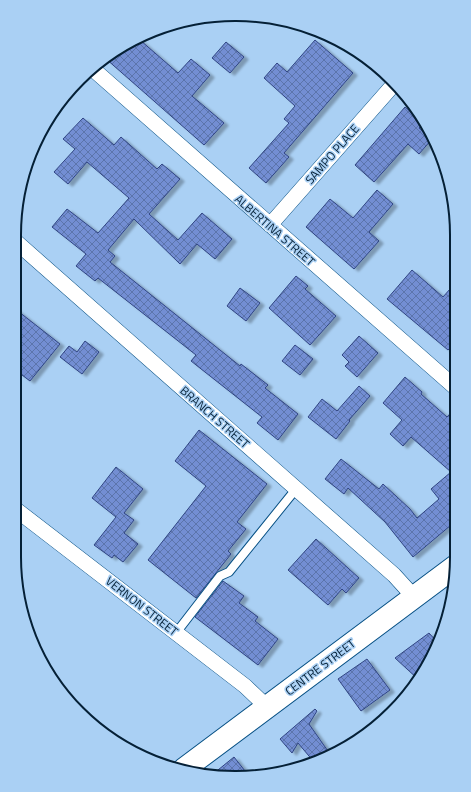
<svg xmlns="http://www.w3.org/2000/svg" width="471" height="792" viewBox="0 0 471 792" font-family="'Titillium Web',sans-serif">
  <defs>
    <pattern id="building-cross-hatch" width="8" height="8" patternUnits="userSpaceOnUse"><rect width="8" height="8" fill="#738ed3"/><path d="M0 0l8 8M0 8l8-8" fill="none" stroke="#5c74ac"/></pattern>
    <filter id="shadow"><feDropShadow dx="4.5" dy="2.5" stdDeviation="1" flood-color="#0004"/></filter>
  </defs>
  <rect width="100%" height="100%" fill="#aad0f4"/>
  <!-- building -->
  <path fill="url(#building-cross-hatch)" stroke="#304583" filter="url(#shadow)" d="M140,40L178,73L191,59L210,75L192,96L224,123L204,145L105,58L113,51Z
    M315,40L353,73L284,153L289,157L266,183L249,168L289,123L284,119L295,106L264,78L277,63L287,72Z
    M226,42L244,57L230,73L212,58Z
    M405,107L424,123L419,128L432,139L419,154L408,144L374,182L355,165Z
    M83,118L114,145L121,137L157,169L162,164L180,179L149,214L178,240L202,213L232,239L215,259L197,244L180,264L134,219L108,250L115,256L110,262L240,366L241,364L268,385L265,388L298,414L278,440L257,423L262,417L191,361L196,355L98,278L95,281L76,266L86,254L52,227L67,209L98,233L129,198L87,162L68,184L54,172L75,149L63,139Z
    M377,190L393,204L369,232L379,241L354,269L306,227L330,199L353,218Z
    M412,270L443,297L457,281V341L448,350L387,299Z
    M296,276L308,286L305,289L336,316L310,345L269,308Z
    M240,288L260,303L246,321L227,306Z
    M14,308L60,344L30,381L14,369Z
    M359,336L378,353L357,377L345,366L349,362L342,355Z
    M85,341L99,352L82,374L60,357L69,346L77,352Z
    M295,345L313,359L300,375L282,361Z
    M405,377L422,392L421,394L447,417L457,406V520L413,557L385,522L348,488L344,494L325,479L341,459L379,489L383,484L410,509L417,518L439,499L431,489L451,472L411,437L403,446L390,434L402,420L383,403Z
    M359,386L370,396L349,420L350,421L336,439L308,417L322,399L337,411Z
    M199,430L267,484L237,522L246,529L228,551L231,554L196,598L148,560L206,486L175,461Z
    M116,467L143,489L124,513L134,520L124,533L138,544L123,562L114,555L112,558L94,545L116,517L92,498Z
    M316,539L359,578L346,593L342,589L328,605L288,570Z
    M223,581L244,596L239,603L258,617L255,621L278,639L258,665L195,617Z
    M429,633L438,643L419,680L395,658Z
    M367,659L390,690L361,711L338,679Z
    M315,709L317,711L309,724L330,754L314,762L298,743L292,753L280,739Z
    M234,757L249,776L236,778L213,774Z"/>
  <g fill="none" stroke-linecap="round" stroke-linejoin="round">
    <!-- lane casing -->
    <g stroke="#085185" stroke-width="10">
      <path id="lane" d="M176,633L220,576L229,572L296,489"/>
    </g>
    <!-- street casing -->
    <g stroke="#085185" stroke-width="16">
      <path id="street" d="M94,70L457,389
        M270,225L395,83
        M14,240L394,575L414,597
        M14,508L245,686L267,707"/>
    </g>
    <!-- secondary casing -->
    <g stroke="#085185" stroke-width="24">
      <path id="secondary" d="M184,769L457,565"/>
    </g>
    <!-- lane -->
    <use href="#lane" stroke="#fff" stroke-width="8"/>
    <!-- street -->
    <use href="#street" stroke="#fff" stroke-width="15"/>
    <!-- secondary -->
    <use href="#secondary" stroke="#fff" stroke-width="22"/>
  </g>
  <g text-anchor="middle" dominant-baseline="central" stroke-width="3" stroke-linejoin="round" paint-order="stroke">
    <!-- street labels -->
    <g font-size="12" fill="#052036" stroke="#aad0f4">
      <text transform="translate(332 154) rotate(-49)">SAMPO PLACE</text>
      <text transform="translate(275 230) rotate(41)">ALBERTINA STREET</text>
      <text transform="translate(215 417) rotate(41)">BRANCH STREET</text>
      <text transform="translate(142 606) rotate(38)">VERNON STREET</text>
      <text transform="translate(320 667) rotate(-37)">CENTRE STREET</text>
    </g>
  </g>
  <!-- crop -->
  <path d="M0 0H471V792H0ZM235 21H236A214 214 0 0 1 450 235V557A214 214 0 0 1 236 771H235A214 214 0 0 1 21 557V235A214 214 0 0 1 235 21Z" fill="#aad0f4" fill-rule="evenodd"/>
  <path fill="none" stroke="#052036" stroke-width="2" d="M235 21H236A214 214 0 0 1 450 235V557A214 214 0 0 1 236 771H235A214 214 0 0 1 21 557V235A214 214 0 0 1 235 21Z"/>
</svg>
